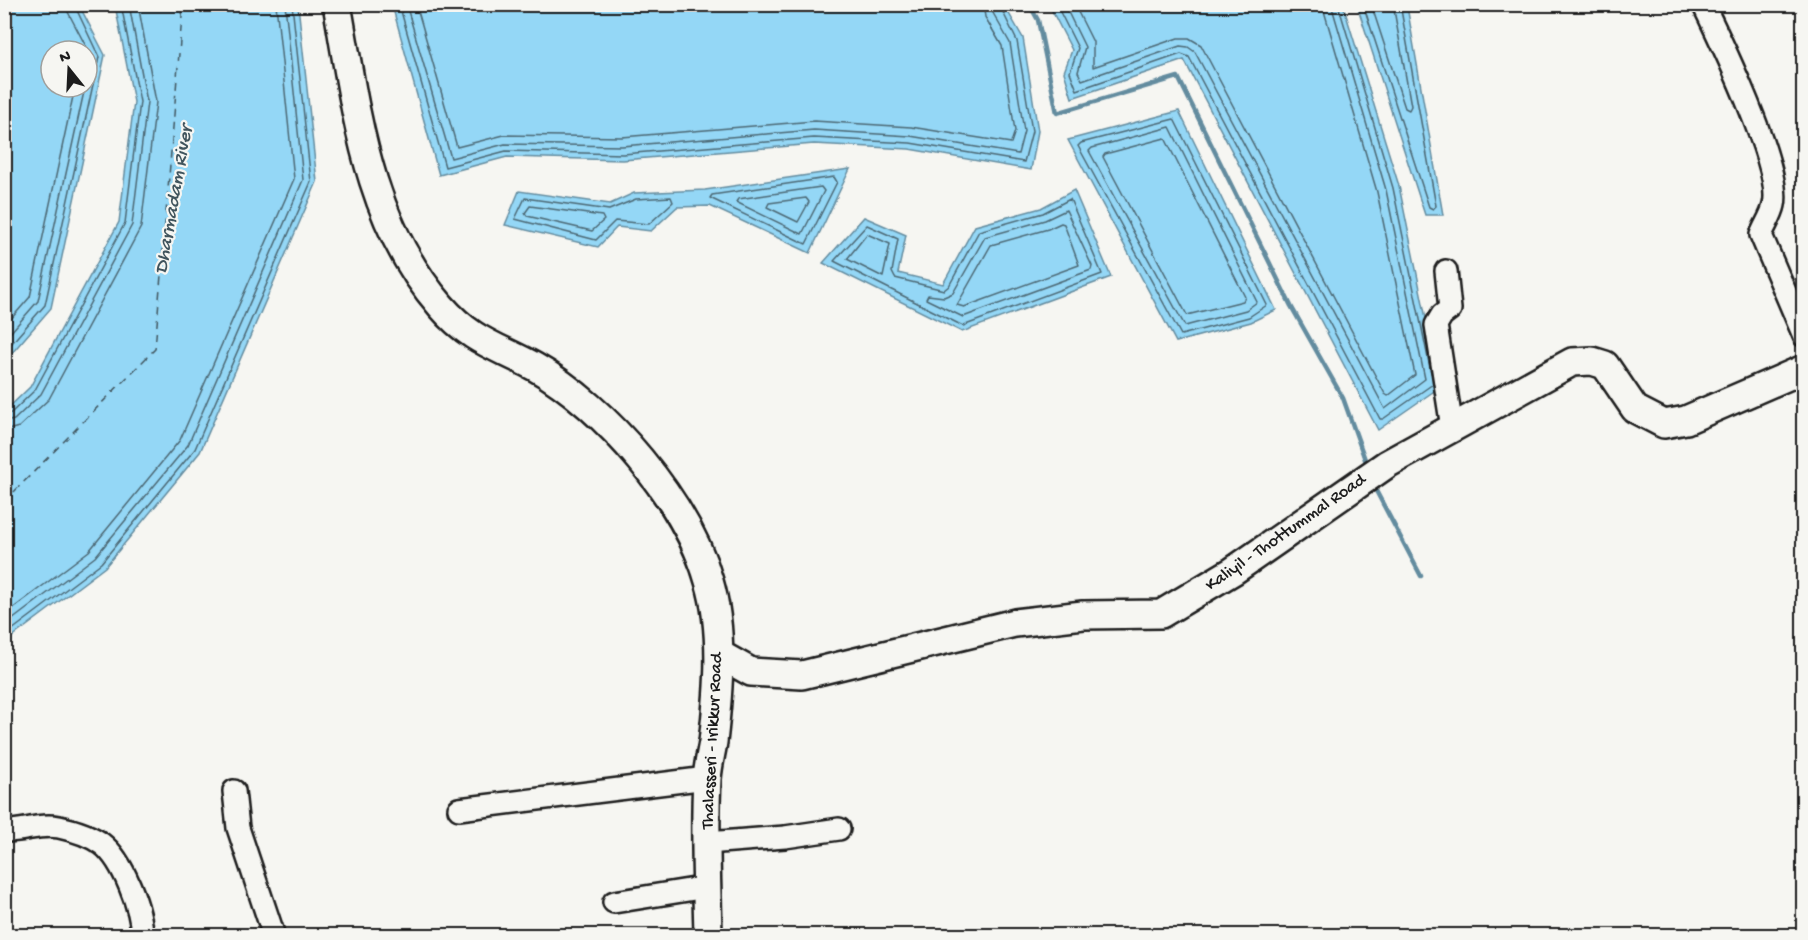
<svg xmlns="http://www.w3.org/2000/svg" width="1808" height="940" viewBox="0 0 1808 940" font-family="'Gochi Hand',sans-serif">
  <rect width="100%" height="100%" fill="#f6f6f2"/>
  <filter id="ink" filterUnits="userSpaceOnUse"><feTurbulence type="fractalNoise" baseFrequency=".0167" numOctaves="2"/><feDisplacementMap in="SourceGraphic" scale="12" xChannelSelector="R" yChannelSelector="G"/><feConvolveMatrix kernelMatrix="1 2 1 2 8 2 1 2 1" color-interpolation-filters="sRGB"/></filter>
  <g filter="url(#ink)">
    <!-- water -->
    <path fill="#94d7f6" stroke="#648c9f" stroke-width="1.5" fill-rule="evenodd" d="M5,4L79,5L105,55L51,308L5,361ZM51,51H87V87H51Z
      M115,5H298L317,182L200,452L105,567L8,640L5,646V411L30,387L119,222L134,102Z
      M392,5H1004L1023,38L1038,131L1031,170L909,149L814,144L623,160L507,157L439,175Z
      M1049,5H1343L1399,186L1440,387L1378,430L1184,60L1072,98L1064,72L1072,50Z
      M1357,5H1405L1408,12L1443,215H1425Z
      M1179,111L1276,310L1251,322L1176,342L1068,140Z
      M850,169L810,253L710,206L677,207L651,231L617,227L598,247L505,225L519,191L610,204L634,193L705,190Z
      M1074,190L1111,277L962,332L823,263L864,217L906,235L898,273L943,284L975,226L1041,208Z"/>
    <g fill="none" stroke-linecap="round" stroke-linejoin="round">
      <!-- shore -->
      <path stroke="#4c6773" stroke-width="1.5" d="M67,4L68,12L91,56L87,76
        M399,4L445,167L506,151L623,154L814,138L910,143L1024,162L1032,131L1017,41L999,4
        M406,4L451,158L505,144L622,146L814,130L910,136L1018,154L1024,131L1010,43L993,13L992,4
        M416,4L457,147L504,135L622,137L814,121L911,127L1011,143L1015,131L1002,46L985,17L983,4
        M1056,4L1078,48L1070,72L1077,90L1181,54L1189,57L1380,419H1383L1433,384
        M1064,4L1085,47L1078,72L1082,80L1180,46L1188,47L1195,52L1385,409L1425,379L1386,190L1331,4
        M1074,4L1093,42V67L1178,38H1189L1201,45L1385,394L1388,396L1415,375L1377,192L1322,4
        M1338,4L1393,188L1431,373
        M1363,4L1429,207L1433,209L1436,206L1400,4
        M1371,4L1405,108L1409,110L1411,106L1393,4
        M1174,119L1267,305L1249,317L1181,335L1078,146L1081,143Z
        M1170,127L1257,302L1246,310L1185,326L1089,151L1092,148Z
        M1165,138L1245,297L1243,301L1187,315L1103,157L1105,154Z
        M834,177L837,182L806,244L710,198L712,195Z
        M821,187L824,191L802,234L736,202L738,199Z
        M671,197L673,202L649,224L615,221L596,240L515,219L525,198L609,210L636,199Z
        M806,198L809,202L798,222L767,207L769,203Z
        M1070,199L1102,274L963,326L834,261L867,225L898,239L892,272L895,278L944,290L949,286L979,231L1043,213Z
        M530,206L602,216L604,220L592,231L527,216L525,213Z
        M1066,210L1092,266L1091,270L963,317L926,299L928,295L944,297L953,293L985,237L1045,220Z
        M1061,223L1064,224L1079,265L964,307L957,305L991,245L1048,229Z
        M867,234L890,244L883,277L847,259Z
        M4,327L30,297L75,87
        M4,340L38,301L85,87
        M4,352L45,305L99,57L74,4
        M4,414L11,413L35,390L125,223L140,102L121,4
        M4,422L14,420L41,394L132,225L147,102L129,4
        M4,431L19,427L49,399L141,227L156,102L138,4
        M4,615L89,551L180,440L294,179L276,4
        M4,626L95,557L188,445L303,180L285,4
        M4,636L101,563L195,449L311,182L292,4"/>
      <!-- stream -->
      <path stroke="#648c9f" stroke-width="4.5" d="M1029,4L1038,20L1057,113L1178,77L1291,306L1343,398L1367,465
        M1374,487L1421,576"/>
      <!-- ferry -->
      <path stroke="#40545d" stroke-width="1.5" stroke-dasharray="8 6" stroke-linecap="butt" d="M4,502L155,349L183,4"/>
      <!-- minor casing -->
      <g stroke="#1c1c1c" stroke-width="26">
        <path id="minor" d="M1703,4C1721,41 1783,170 1774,205C1772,215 1765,225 1761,235L1804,336
          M1446,271L1450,309L1442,315L1436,325L1452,428
          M234,791L238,828L274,936
          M459,809L707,778
          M4,831C23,832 40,823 59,827C73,830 91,836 102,844C123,860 142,910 142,936
          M707,843L785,837L839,829
          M614,902L707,887"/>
      </g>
      <!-- major casing -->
      <g stroke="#1c1c1c" stroke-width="32">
        <path id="major" d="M337,4C356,111 367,221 441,306C472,342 497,346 535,367C606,407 687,502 709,581C724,631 719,690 713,742C711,754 708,766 707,779C704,830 707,884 708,936
          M719,654L751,672L802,675L1015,623L1083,615L1161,614L1233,571L1387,464L1572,362L1592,361L1605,365L1635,409L1664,424L1686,420L1804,369"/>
      </g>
      <!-- minor -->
      <use href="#minor" stroke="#f6f6f2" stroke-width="21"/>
      <!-- major -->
      <use href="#major" stroke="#f6f6f2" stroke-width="27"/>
    </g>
  </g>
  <g text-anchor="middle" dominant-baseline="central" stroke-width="4.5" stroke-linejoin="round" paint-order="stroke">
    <!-- street labels -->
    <g font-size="18" fill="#1c1c1c" stroke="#f6f6f2">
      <text transform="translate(1286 533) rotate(-35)">Kaliyil - Thottummal Road</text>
      <text transform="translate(713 741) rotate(-87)">Thalasseri - Irikkur Road</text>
    </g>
    <!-- water labels -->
    <g font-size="20" font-style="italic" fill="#40545d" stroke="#f6f6f2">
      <text transform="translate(175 200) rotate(-80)">Dharmadam River</text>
    </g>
  </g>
  <!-- margin -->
  <rect width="1808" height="940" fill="none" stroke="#f6f6f2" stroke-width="24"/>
  <rect x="12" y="12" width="1784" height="916" fill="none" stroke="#1c1c1c" stroke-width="2" filter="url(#ink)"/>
  <!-- north arrow -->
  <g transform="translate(69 69) rotate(342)"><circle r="28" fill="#f6f6f2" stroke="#9f9f9c" stroke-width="1.5"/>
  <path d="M0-4.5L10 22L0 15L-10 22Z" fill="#1c1c1c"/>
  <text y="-9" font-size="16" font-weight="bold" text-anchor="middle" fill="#1c1c1c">N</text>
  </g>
</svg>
